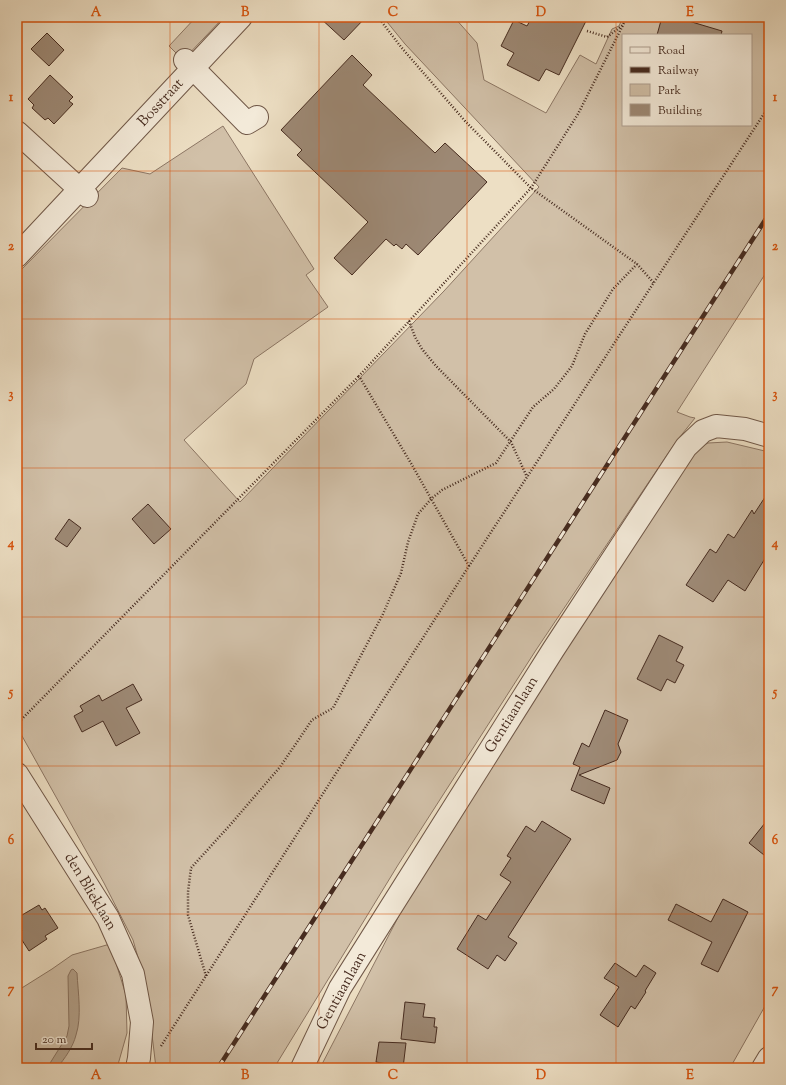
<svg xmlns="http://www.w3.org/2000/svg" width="786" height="1085" viewBox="0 0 786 1085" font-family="'Sorts Mill Goudy',serif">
  <rect width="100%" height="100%" fill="#eddfc4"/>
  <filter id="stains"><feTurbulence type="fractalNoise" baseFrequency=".005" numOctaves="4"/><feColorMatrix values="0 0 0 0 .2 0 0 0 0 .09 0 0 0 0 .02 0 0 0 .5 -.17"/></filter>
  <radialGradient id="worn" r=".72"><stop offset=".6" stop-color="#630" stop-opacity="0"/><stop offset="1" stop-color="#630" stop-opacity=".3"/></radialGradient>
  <!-- green -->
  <path fill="#d1c0a8" stroke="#8c7664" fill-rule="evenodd" d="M196,17H224L183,60L169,46Z
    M383,17H454L477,43L484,80L546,113L580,55L596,64L612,29L619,26L623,17H769V268L677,412L690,417L695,418L675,443L536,650L398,865L274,1068H156L153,1043L145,982L133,940L104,883L17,727V274L122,168L150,174L223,126L314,269L306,275L328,307L254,359L246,384L184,440L240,502L444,291L539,187L405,44ZM623,35H751V125H623Z
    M727,442L769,452V999L730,1068H320L419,877L694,450L708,443Z
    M110,944L126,995L127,1033L117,1068H17V991L52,969L72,955Z"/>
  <!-- water -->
  <path fill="#b4a28c" stroke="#887260" d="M73,969L77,973C78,992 82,1017 76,1035C73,1047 65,1058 57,1068H47L67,1036L69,1026L68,976L71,970Z"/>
  <!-- building -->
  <path fill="#9d8975" stroke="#462b1f" d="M319,17H366L344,40Z
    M532,17H588L559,75L546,69L539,81L507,65L514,53L501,46L514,20L527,26Z
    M662,17H675L722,31L721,35H657Z
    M47,33L64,50L49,66L31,49Z
    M352,55L372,75L363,85L435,153L445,143L487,182L418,255L406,244L402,249L396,244L394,246L386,239L352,275L334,258L368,222L297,155L302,150L281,130Z
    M50,75L73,97L69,101L73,104L54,124L48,118L45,120L32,108L34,105L28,99Z
    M769,491V552L745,591L728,580L713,602L686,585L710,549L716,553L728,534L734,538L752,510L754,514Z
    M148,504L171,529L154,544L132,519Z
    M69,519L81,528L67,547L55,539Z
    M659,635L683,647L676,661L684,665L675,683L667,679L661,691L637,679Z
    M133,684L142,700L126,708L140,733L116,746L103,721L82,732L74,716L83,711L80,706L99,695L102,701Z
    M605,710L628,720L618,744L621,752L617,760L579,775L610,788L604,804L571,790L580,767L573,764L582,743L589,747Z
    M769,818V859L749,843Z
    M542,821L571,839L508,937L517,943L505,961L497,955L488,969L457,949L478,915L486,920L511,882L500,875L511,858L507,856L526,826L535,832Z
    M723,899L748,912L718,972L701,964L712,942L668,920L676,904L711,922Z
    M39,905L42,910L45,908L58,928L45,936L47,939L29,951L18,934L22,931L17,922V918Z
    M615,963L636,977L644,965L656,973L645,991L646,992L635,1009L631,1006L618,1027L600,1015L619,987L604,978Z
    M405,1002L425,1004L423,1017L435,1018L434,1027H437L435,1043L401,1039Z
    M379,1042L406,1043L403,1068H386L387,1064L376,1062Z"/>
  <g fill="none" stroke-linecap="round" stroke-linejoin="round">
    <!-- minor casing -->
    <g stroke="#705848" stroke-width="24">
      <path id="minor" d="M185,60L247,123L257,117
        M17,132L87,196
        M17,256L241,17
        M17,774L108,918L133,974L142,1022L139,1058L137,1068
        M302,1068L340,988L553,650L686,447L703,431L716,426L745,429L769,436
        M763,1068L769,1058"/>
    </g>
    <!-- path -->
    <path stroke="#462b1f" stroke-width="2.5" stroke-dasharray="1 2" stroke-linecap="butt" d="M378,17L401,47L465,121L531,188L637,264L654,283
      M587,31L607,37L623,25L626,17
      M409,321L415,337L422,349L436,366L511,442L527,477
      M469,566L412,465L359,376L531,188L578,114L623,25
      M17,724L359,376
      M206,976L188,915V892L191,868L230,825L280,767L312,720L333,708L383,614L401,573L408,542L418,514L431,499L442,490L496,463L533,407L554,389L572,366L585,334L613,289L637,264
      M161,1046L469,566L769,106"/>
    <!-- minor -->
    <use href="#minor" stroke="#f3ead9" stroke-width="22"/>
    <!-- rail casing -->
    <g stroke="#462b1f" stroke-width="4.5">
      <path id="rail" d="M218,1068L769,214"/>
    </g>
    <!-- rail -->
    <use href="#rail" stroke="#f3ead9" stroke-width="3" stroke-dasharray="9" stroke-linecap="butt"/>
  </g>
  <!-- grid -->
  <path fill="none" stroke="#d8540e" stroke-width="1" stroke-opacity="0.55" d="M170,17V1068M319,17V1068M467,17V1068M616,17V1068M17,171H769M17,319H769M17,468H769M17,617H769M17,766H769M17,914H769"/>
  <g text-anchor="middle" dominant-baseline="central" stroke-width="3.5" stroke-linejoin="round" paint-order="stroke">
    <!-- street labels -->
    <g font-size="15" fill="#462b1f" stroke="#f3ead9">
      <text transform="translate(161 103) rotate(-47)">Bosstraat</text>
      <text transform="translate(512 715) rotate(-58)">Gentiaanlaan</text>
      <text transform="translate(90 892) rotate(59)">den Blieklaan</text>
      <text transform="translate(342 991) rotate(-61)">Gentiaanlaan</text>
    </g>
  </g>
  <!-- margin -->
  <rect width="786" height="1085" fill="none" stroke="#eddfc4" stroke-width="44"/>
  <!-- legend -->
  <rect x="622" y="34" width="130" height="92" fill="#f3ead9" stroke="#ae9e8f"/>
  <rect x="630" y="47" width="20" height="6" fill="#f3ead9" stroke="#ae9e8f"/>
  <text x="658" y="54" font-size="12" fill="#462b1f">Road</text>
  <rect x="630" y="67" width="20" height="6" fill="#462b1f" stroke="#ae9e8f"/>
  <text x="658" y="74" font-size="12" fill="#462b1f">Railway</text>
  <rect x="630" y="84" width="20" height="12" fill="#d1c0a8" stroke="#ae9e8f"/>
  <text x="658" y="94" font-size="12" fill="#462b1f">Park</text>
  <rect x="630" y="104" width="20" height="12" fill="#9d8975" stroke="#ae9e8f"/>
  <text x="658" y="114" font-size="12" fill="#462b1f">Building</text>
  <!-- scale -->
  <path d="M36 1043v6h56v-6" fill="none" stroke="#462b1f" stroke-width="2"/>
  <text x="42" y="1043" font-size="12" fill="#462b1f" stroke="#f3ead9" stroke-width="3" paint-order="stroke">20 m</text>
  <rect x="22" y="22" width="742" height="1041" fill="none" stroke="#d8540e" stroke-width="1.5"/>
  <g font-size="13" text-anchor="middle" font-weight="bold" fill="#d8540e">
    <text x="96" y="16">A</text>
    <text x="245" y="16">B</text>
    <text x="393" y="16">C</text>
    <text x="541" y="16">D</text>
    <text x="690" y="16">E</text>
    <text x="11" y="101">1</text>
    <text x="775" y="101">1</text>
    <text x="11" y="250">2</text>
    <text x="775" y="250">2</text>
    <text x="11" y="398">3</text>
    <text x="775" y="398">3</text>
    <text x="11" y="547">4</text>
    <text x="775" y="547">4</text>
    <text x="11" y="696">5</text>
    <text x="775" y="696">5</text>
    <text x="11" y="844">6</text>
    <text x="775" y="844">6</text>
    <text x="11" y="993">7</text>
    <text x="775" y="993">7</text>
    <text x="96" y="1079">A</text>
    <text x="245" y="1079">B</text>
    <text x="393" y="1079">C</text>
    <text x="541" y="1079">D</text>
    <text x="690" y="1079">E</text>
  </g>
  <rect width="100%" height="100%" filter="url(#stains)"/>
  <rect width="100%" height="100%" fill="url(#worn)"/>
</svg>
